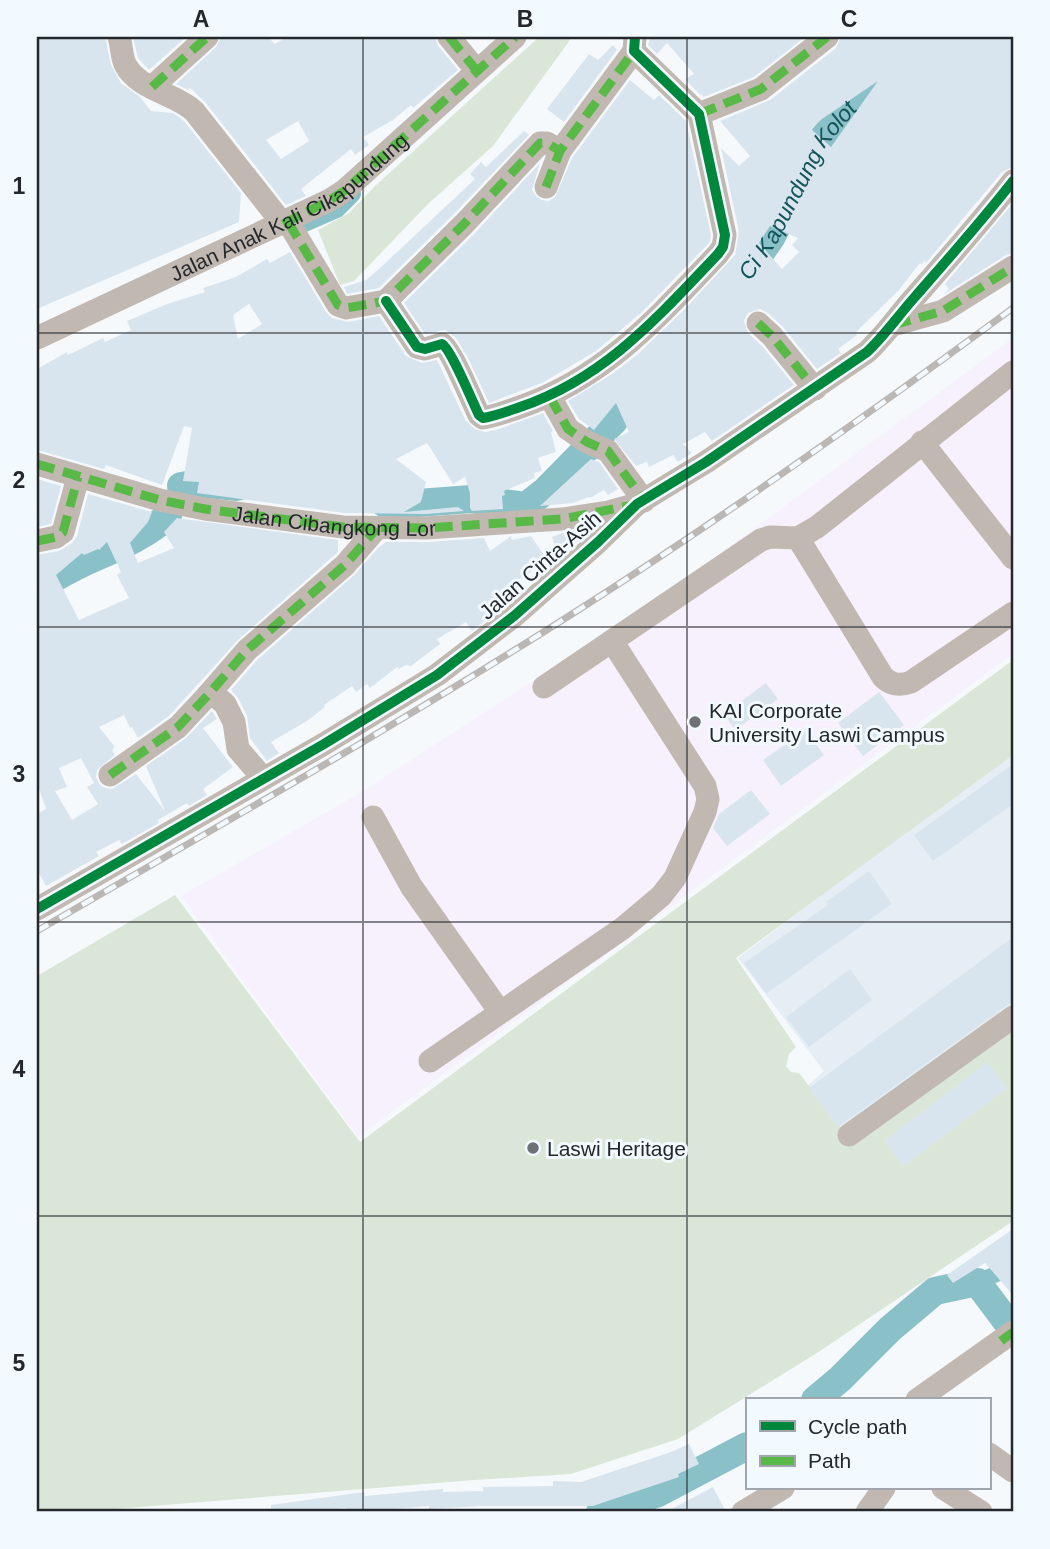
<svg xmlns="http://www.w3.org/2000/svg" width="1050" height="1549" viewBox="0 0 1050 1549" font-family="Arial,sans-serif">
  <rect width="100%" height="100%" fill="#f6f9fc"/>
  <!-- built -->
  <path fill="#e5eef5" d="M1013,751V1022L851,1139L807,1086L824,1071L738,958Z"/>
  <!-- education -->
  <path fill="#f7f0fd" d="M1013,338V654L358,1137L181,896L365,790L657,600Z"/>
  <!-- green -->
  <path fill="#dae7d8" d="M539,37H570V40L493,146L428,204L354,281L340,285L318,230L349,213L375,186Z
    M1013,660V755L736,958L796,1047L789,1054L786,1066L791,1072L799,1073L847,1135L1013,1019V1221L817,1353L678,1439L571,1474L475,1480L78,1512H37V976L175,895L360,1142Z"/>
  <g fill="none" stroke-linecap="round" stroke-linejoin="round">
    <!-- canal -->
    <path stroke="#8ac0c7" stroke-width="16" d="M298,227L337,210L353,194
      M977,1282L1013,1267"/>
    <!-- river -->
    <g stroke="#8ac0c7" stroke-width="28">
      <path id="s1" d="M742,279L771,238L822,139L857,98L870,60L887,37"/>
      <path d="M181,486L199,483L237,487"/>
      <path d="M384,503L392,505L471,499L526,506L545,491L614,421L638,380"/>
      <path d="M37,588C51,580 66,571 81,564C111,550 142,539 168,516"/>
      <path d="M815,1400L840,1379L890,1329L935,1291L977,1282L1013,1330"/>
      <path d="M600,1512L656,1494L747,1446"/>
    </g>
  </g>
  <!-- building -->
  <path fill="#d9e5ee" fill-rule="evenodd" d="M37,37H105L111,65L121,83L140,97L151,111L173,113L184,121L241,193L239,222L37,309Z
    M133,37H186L149,70L138,58Z
    M221,37H268L275,44L287,37H435L438,46L458,70L413,108L411,105L393,120L363,137L369,145L355,155L351,149L301,189L306,196L286,205L205,102L190,88L188,90L176,84L216,47ZM298,121L309,141L281,159L266,140Z
    M650,37H805L754,77L704,97L701,94L700,95L685,79L694,74L667,43L657,54L648,45Z
    M841,37H1013V167L1002,172L926,263L924,260L922,265L920,263L899,290L855,333L857,335L838,349L841,353L817,369L783,327L768,313L760,309L748,313L744,321L748,333L762,346L794,385L712,441L705,432L683,444L692,453L678,462L673,455L649,467L647,462L636,466L614,439L629,432L616,403L594,430L579,419L568,401L612,374L638,354L684,310L735,255L739,232L721,148L739,166L750,156L720,121L770,100L836,48ZM878,81L831,147L811,129L822,119ZM770,226L798,238L792,245L799,252L782,269L759,243Z
    M613,45L617,50L564,122L547,109L589,54L598,60Z
    M630,80L654,100L659,95L686,121L711,235L710,242L642,312L596,351L544,382L489,403L468,358L456,338L445,330L425,334L404,303L474,234L540,163L532,190L536,196L542,200L549,201L555,197L572,158Z
    M524,131L529,135L454,214L379,288L347,294L344,287L366,280L379,269L475,179L470,174L481,162L486,167Z
    M1013,203V253L1006,255L943,295L949,289L945,284Z
    M290,252L326,312L332,318L348,322L379,316L406,356L422,363L437,360L466,421L475,429L485,432L496,430L543,413L553,431L551,432L556,452L538,458L542,471L534,473L535,478L504,491L505,495L502,496L503,509L472,511L470,508V493L465,477L453,484L427,443L396,459L426,482L421,502L404,512L458,507L464,511L426,514L344,513L197,493L199,482L183,481L192,428L184,426L162,485L106,465L104,469L37,450V369L67,352L68,355L103,338L105,342L131,330L127,321L167,304L205,292L203,288L236,277L267,259L270,263ZM249,304L262,324L238,339L233,315Z
    M591,459L599,462L618,489L608,495L604,490L590,498L589,497L573,503L540,506Z
    M37,479L61,486L51,524L37,527Z
    M88,494L152,512L148,522L130,543L138,563L174,548L164,532L177,518L338,540V552L238,640L169,716L138,738L132,727L130,728L124,715L99,727L115,747L112,750L115,755L97,770L96,777L99,784L105,788L112,789L136,774L165,811L146,766L186,738L212,711L217,719L203,728L233,767L203,789L207,795L189,806L187,803L158,820L159,823L122,844L119,840L96,852L99,856L46,886L37,870V814L46,809L37,783V555L59,551L72,543L77,536ZM107,542L121,572L117,575L129,598L79,620L56,575L82,553L84,555L98,549L99,550ZM81,758L94,783L87,787L98,804L72,820L55,791L67,787L59,768Z
    M592,529L588,532L559,558L552,537L562,533Z
    M511,536L512,540L531,536L548,561L512,584L494,599L500,606L485,617L487,619L472,631L466,622L437,639L440,644L411,666L406,665L399,669L397,667L370,688L367,684L356,692L352,686L324,705L325,707L307,721L271,742L279,753L267,761L250,738L247,716L238,698L231,690L257,660L354,575L378,548L386,542H427L484,538L490,551Z
    M766,683L778,699L735,730L724,714Z
    M879,692L904,725L863,756L838,723Z
    M806,730L824,755L781,786L763,760Z
    M1013,764V804L933,861L914,835Z
    M751,790L770,814L727,846L713,828L719,814Z
    M869,871L892,904L766,994L744,963L828,905L826,902Z
    M1013,937V1001L838,1127L809,1088Z
    M850,969L872,1000L809,1047L786,1017Z
    M987,1062L1007,1088L903,1166L884,1141Z
    M1013,1229V1295L985,1263L953,1283L947,1275Z
    M689,1444L699,1464L678,1474L679,1477L593,1506H482L429,1509V1506L360,1512H346V1508L310,1512H271V1505L364,1492L365,1496L443,1489V1492L483,1491V1487L553,1486V1481L581,1482L671,1452Z
    M713,1487L726,1512H666Z"/>
  <g fill="none" stroke-linecap="round" stroke-linejoin="round">
    <!-- minor -->
    <g stroke="#c2b8b2" stroke-width="23">
      <path d="M119,37C122,46 121,55 125,64C138,90 175,93 194,111L283,224"/>
      <path d="M449,37L477,71"/>
      <path d="M152,87L207,37"/>
      <path d="M699,114L761,89L827,37"/>
      <path d="M546,187L560,151"/>
      <path d="M288,222L338,305L346,308L386,301L464,224L540,143H547L560,151L634,51"/>
      <path d="M386,301L417,347L425,349L442,344C451,349 472,401 479,415L483,418C496,416 508,411 520,407C605,378 658,317 718,254L723,247L725,235L699,114L634,51L635,37"/>
      <path d="M758,323L772,336L815,389"/>
      <path d="M893,325L943,311L1013,267"/>
      <path id="s2" d="M37,338L330,200L344,191L515,37"/>
      <path d="M550,397L568,429L587,442L608,451L644,501"/>
      <path d="M922,442L1013,558"/>
      <path id="s3" d="M37,464L160,500L205,509L343,527L426,528L562,519L608,512L637,504"/>
      <path d="M798,538L883,677C891,685 900,686 911,682L1013,613"/>
      <path d="M37,541L56,537L63,532L78,477"/>
      <path d="M544,687L761,540L770,537L798,538L817,527L1013,372"/>
      <path d="M208,695L218,698L225,704L234,722L238,749L263,778"/>
      <path d="M110,775L178,727L208,695L247,650L345,565L377,528"/>
      <path d="M373,817L411,886L500,1012"/>
      <path d="M37,909L324,744L437,675L514,616L598,542L637,504L706,462L867,352C885,335 898,316 914,298C948,259 981,222 1013,181"/>
      <path d="M430,1061L623,928L661,896L675,878L705,812L708,799L705,786L612,641"/>
      <path d="M849,1135L1013,1017"/>
      <path d="M917,1400L1013,1332"/>
      <path d="M989,1454L1013,1471"/>
      <path d="M943,1488L981,1512"/>
      <path d="M743,1512L783,1488"/>
      <path d="M867,1512L884,1488"/>
    </g>
    <!-- rail casing -->
    <g stroke="#bab7b5" stroke-width="7">
      <path id="rail" d="M37,931C220,825 405,721 583,607C730,513 873,411 1013,308"/>
    </g>
    <!-- rail -->
    <use href="#rail" stroke="#f3faff" stroke-width="4.5" stroke-dasharray="13" stroke-linecap="butt"/>
    <!-- quiet -->
    <path stroke="#58b947" stroke-width="9" stroke-dasharray="18 9" stroke-linecap="butt" d="M449,37L477,71
      M152,87L207,37
      M699,114L761,89L827,37
      M546,187L560,151
      M288,222L338,305L346,308L386,301L464,224L540,143H547L560,151L634,51
      M283,224L330,200L344,191L515,37
      M758,323L772,336L815,389
      M893,325L943,311L1013,267
      M550,397L568,429L587,442L608,451L644,501
      M37,464L160,500L205,509L343,527L426,528L562,519L633,505
      M37,541L56,537L63,532L78,477
      M110,775L178,727L208,695L247,650L345,565L377,528
      M1001,1341L1013,1332"/>
    <!-- cycleway casing -->
    <g stroke="#f3faff" stroke-width="15">
      <path id="cycleway" d="M386,301L417,347L425,349L442,344C451,349 472,401 479,415L483,418C496,416 508,411 520,407C605,378 658,317 718,254L723,247L725,235L699,114L634,51L635,37
        M37,909L324,744L437,675L514,616L598,542L637,504L706,462L867,352C885,335 898,316 914,298C948,259 981,222 1013,181"/>
    </g>
    <!-- cycleway -->
    <use href="#cycleway" stroke="#00873e" stroke-width="10"/>
  </g>
  <!-- grid -->
  <path fill="none" stroke="#24282c" stroke-width="2" stroke-opacity="0.55" d="M363,37V1512M687,37V1512M37,333H1013M37,627H1013M37,922H1013M37,1216H1013"/>
  <!-- markers -->
  <g fill="#6e7175" stroke="#f3faff" stroke-width="2.5">
    <circle cx="695" cy="722" r="7"/>
    <circle cx="533" cy="1148" r="7"/>
  </g>
  <g text-anchor="middle" dominant-baseline="central" stroke-width="6" stroke-linejoin="round" paint-order="stroke">
    <!-- street labels -->
    <g font-size="21" fill="#24282c" stroke="#f3faff">
      <text stroke="none"><textPath href="#s2" startOffset="285">Jalan Anak Kali Cikapundung</textPath></text>
      <text stroke="none"><textPath href="#s3" startOffset="304">Jalan Cibangkong Lor</textPath></text>
      <text transform="translate(540 565) rotate(-41)">Jalan Cinta-Asih</text>
    </g>
    <!-- poi labels -->
    <g font-size="21" fill="#24282c" stroke="#f3faff" text-anchor="start">
      <text x="709" y="710">KAI Corporate<tspan x="709" dy="24">University Laswi Campus</tspan></text>
      <text x="547" y="1148">Laswi Heritage</text>
    </g>
    <!-- water labels -->
    <g font-size="23" font-style="italic" fill="#12545a" stroke="#f3faff">
      <text stroke="none"><textPath href="#s1" startOffset="105">Ci Kapundung Kolot</textPath></text>
    </g>
  </g>
  <!-- border -->
  <rect width="1050" height="1549" fill="none" stroke="#f3faff" stroke-width="77"/>
  <!-- legend -->
  <rect x="746" y="1398" width="245" height="91" fill="#f3faff" stroke="#a0a6ab" stroke-width="2"/>
  <rect x="760" y="1421" width="35" height="10" fill="#00873e" stroke="#a0a6ab" stroke-width="2"/>
  <text x="808" y="1434" font-size="21" fill="#24282c">Cycle path</text>
  <rect x="760" y="1456" width="35" height="10" fill="#58b947" stroke="#a0a6ab" stroke-width="2"/>
  <text x="808" y="1468" font-size="21" fill="#24282c">Path</text>
  <rect x="38" y="38" width="974" height="1472" fill="none" stroke="#24282c" stroke-width="2.5"/>
  <g font-size="23" text-anchor="middle" font-weight="bold" fill="#24282c">
    <text x="201" y="27">A</text>
    <text x="525" y="27">B</text>
    <text x="849" y="27">C</text>
    <text x="19" y="194">1</text>
    <text x="19" y="488">2</text>
    <text x="19" y="782">3</text>
    <text x="19" y="1077">4</text>
    <text x="19" y="1371">5</text>
  </g>
</svg>
